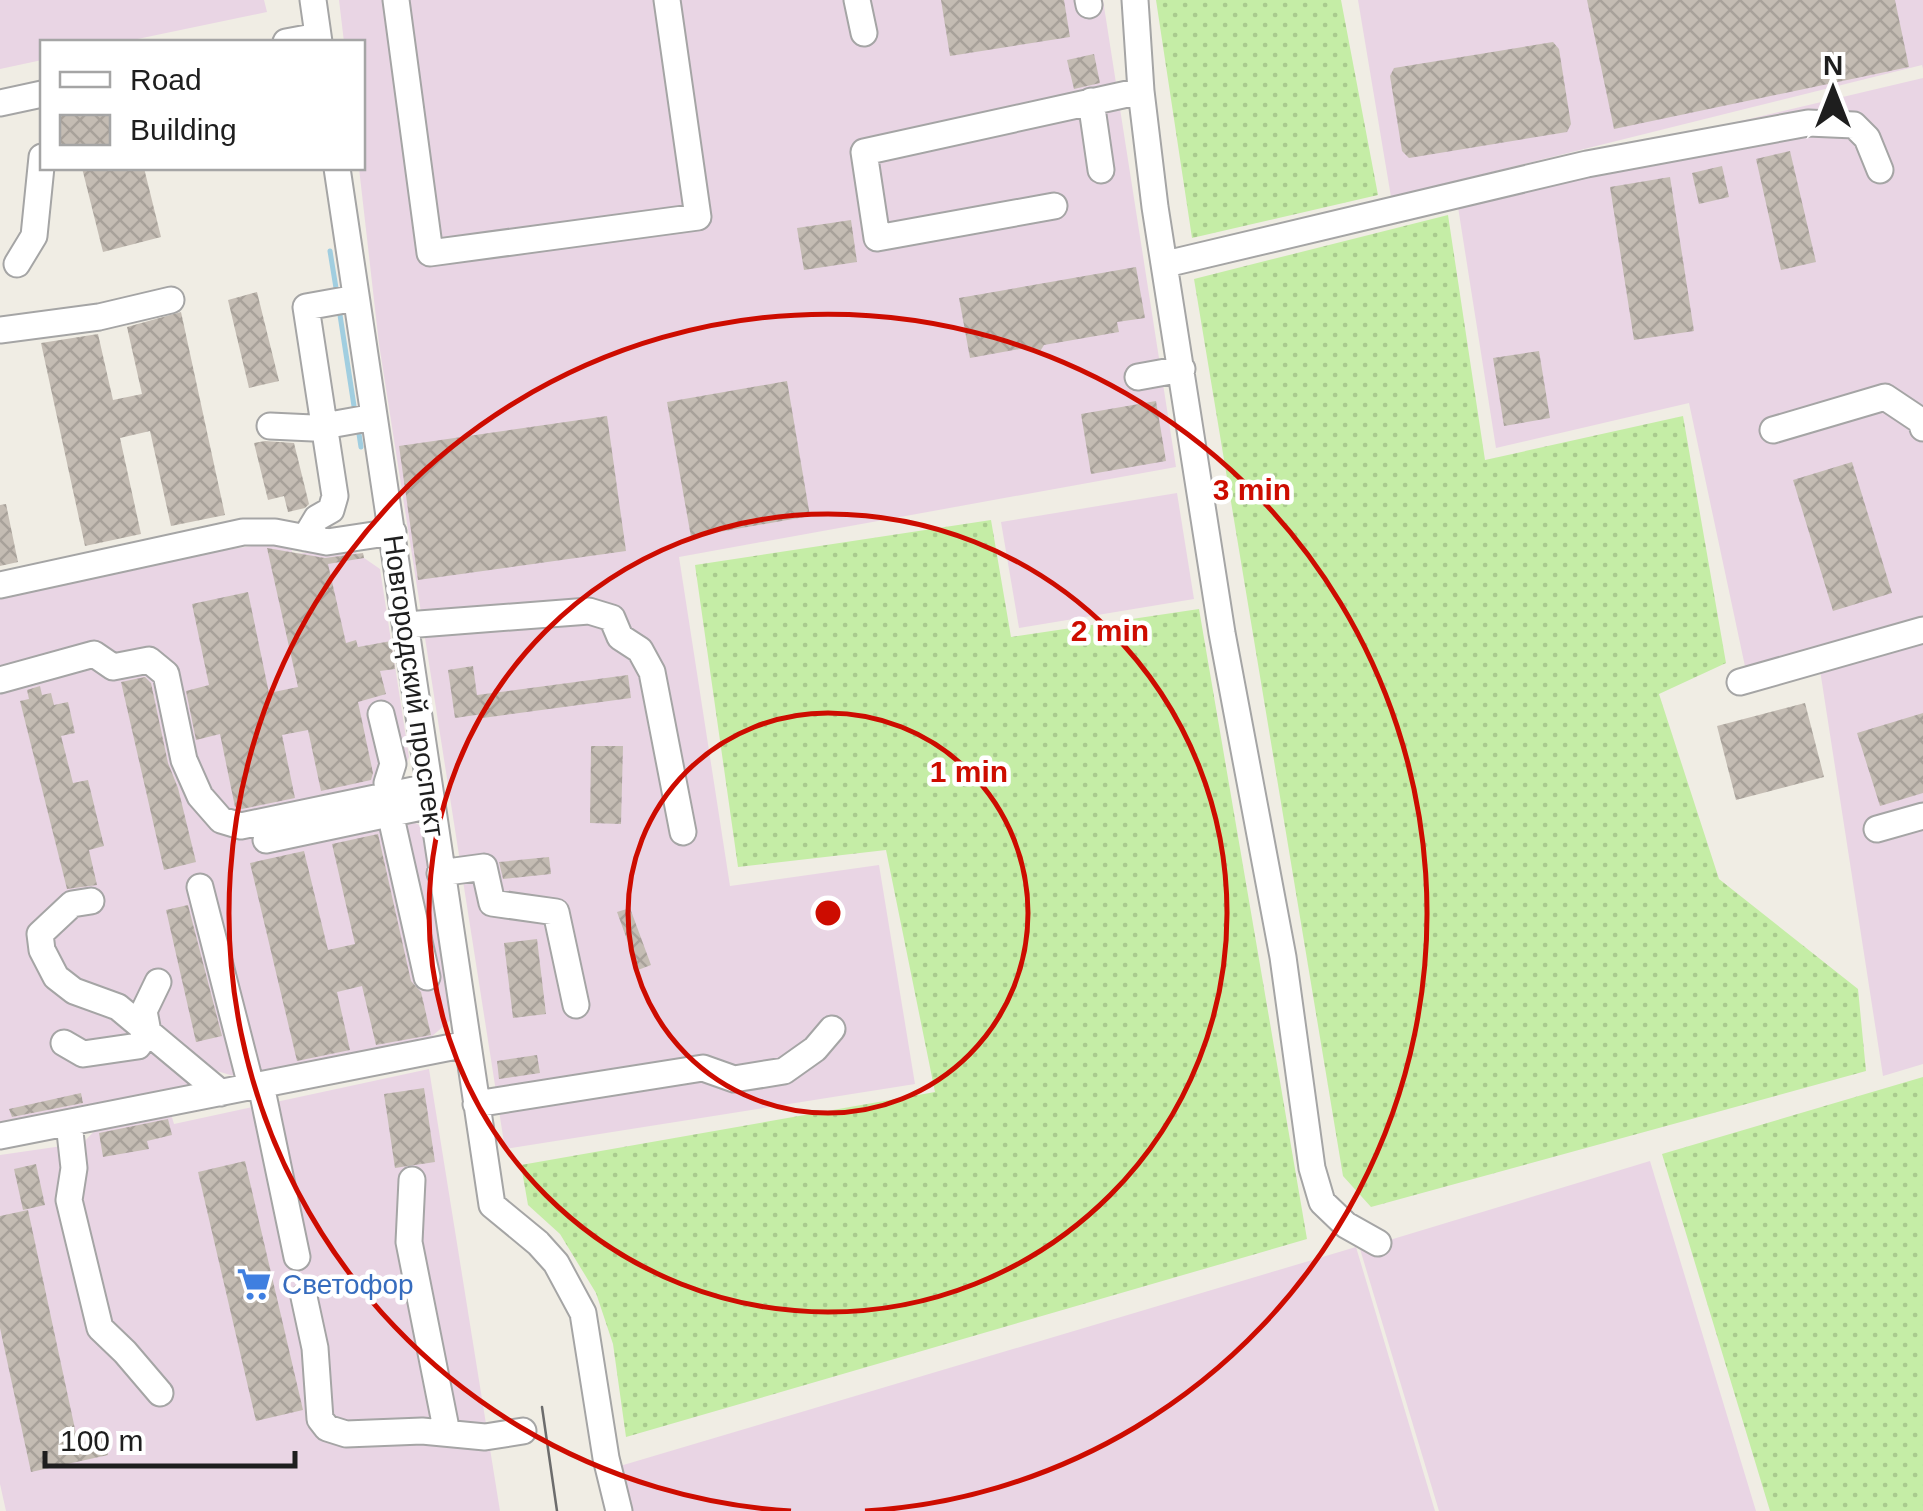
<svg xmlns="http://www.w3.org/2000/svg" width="1923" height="1511" viewBox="0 0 1923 1511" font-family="Helvetica,sans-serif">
  <defs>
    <pattern id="grass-dots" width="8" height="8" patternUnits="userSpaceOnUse" patternTransform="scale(2.5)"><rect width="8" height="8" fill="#c5eda6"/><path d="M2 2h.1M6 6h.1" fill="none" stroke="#a9cb8e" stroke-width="1.8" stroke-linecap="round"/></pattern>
    <pattern id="building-cross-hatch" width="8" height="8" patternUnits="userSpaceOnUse" patternTransform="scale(2.5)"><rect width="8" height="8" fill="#c4bcb3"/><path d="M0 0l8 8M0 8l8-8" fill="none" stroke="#a8a19a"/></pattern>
  </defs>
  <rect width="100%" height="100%" fill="#f0ede4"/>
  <!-- industrial -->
  <path fill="#e9d5e4" d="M0,0H264L267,12L123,42H42V60L0,69Z
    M339,0H1103L1176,467L679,557L730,886L879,865L915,1084L505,1149L379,344L359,168H362V42H344Z
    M1358,0H1923V69L1922,65L1391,197Z
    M1923,78V616L1746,671L1689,403L1496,448L1458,207L1588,157Z
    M1177,493L1194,599L1019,628L1001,522Z
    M288,540L293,554L351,549L380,569L409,757L400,780L405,817L421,826L452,1019L431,1037L257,1075L237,1077L210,1069L197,1086L0,1126V595L102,570Z
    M1923,639V1064L1883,1076L1820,670Z
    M429,1069L500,1511H6L0,1484V1155L83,1143L100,1125L170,1111L174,1124Z
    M1650,1161L1756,1511H1439L1360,1249Z
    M1356,1247L1435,1511H627L620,1466Z"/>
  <!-- grass -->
  <path fill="url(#grass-dots)" d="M1341,0L1378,195L1192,238L1156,0Z
    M1448,215L1485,460L1683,416L1726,663L1659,694L1719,879L1858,989L1866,1071L1371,1207L1343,1176L1194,279Z
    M991,520L1011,637L1199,609L1307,1239L626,1437L613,1344L596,1293L560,1234L528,1205L521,1165L935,1092L886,850L738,867L695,565Z
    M1923,1077V1511H1770L1662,1154Z"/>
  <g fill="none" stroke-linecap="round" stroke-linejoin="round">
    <!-- stream -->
    <path stroke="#a1cee0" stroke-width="5" d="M330,251L336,288
      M340,315L354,406
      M359,434L361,447"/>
  </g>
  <!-- building -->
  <path fill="url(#building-cross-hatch)" d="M941,0H1064L1070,37L950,56Z
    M1587,0H1895L1909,67L1614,129Z
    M1553,42L1559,49L1565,87L1571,124L1567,132L1409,158L1402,151L1390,76L1394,68Z
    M1094,54L1100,83L1074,89L1067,60Z
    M1790,151L1816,262L1781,270L1756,159Z
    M1722,166L1729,197L1699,204L1692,173Z
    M82,168H144L161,237L103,252Z
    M1670,177L1694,331L1634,340L1610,187Z
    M851,220L857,262L804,270L797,228Z
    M1136,267L1145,318L1117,322L1119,332L1044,345L1039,353L1031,347L970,358L959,298Z
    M257,292L279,381L249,388L228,300Z
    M181,312L225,515L171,526L150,431L120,438L141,534L85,546L41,343L98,334L113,400L142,394L127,327Z
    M1539,351L1550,418L1504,426L1493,358Z
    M787,381L810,516L691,537L667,402Z
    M1156,401L1166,461L1091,474L1081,414Z
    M607,416L626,551L418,580L399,446Z
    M265,441L294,443L309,504L305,508L288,512L284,496L268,500L254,443Z
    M1852,462L1892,593L1833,611L1793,480Z
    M6,504L18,562L0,566V505Z
    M267,548L325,558L363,553L364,558L328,564L346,643L356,640L358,647L391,641L395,669L380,671L386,694L358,702L373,773L371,780L321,791L308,730L282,735L295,798L242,809L235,807L220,734L196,740L186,691L209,685L192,604L248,592L269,693L298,687Z
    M473,666L477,695L628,675L631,698L483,718V714L455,718L448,670Z
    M145,677L151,683L168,763L178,788L196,862L164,870L121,682Z
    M40,686L42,695L51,693L54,705L68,702L75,733L61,736L73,783L88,780L104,846L89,850L97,885L67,889L20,701L29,699L27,690Z
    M1805,703L1824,777L1736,800L1717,726Z
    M1923,713V793L1880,806L1857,733Z
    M591,746H623L621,824L590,823Z
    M378,834L411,981L421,992L431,1035L376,1045L362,986L337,992L350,1050L297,1061L250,863L304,851L328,950L355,944L332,844Z
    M549,857L551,874L503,879L499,862Z
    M188,905L222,1036L196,1042L166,910Z
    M630,908L651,965L638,970L617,912Z
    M537,939L546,1014L513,1018L504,943Z
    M537,1055L540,1073L499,1079L497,1061Z
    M424,1088L435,1162L395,1168L384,1094Z
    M81,1093L83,1103L12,1117L9,1109Z
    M168,1119L172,1135L147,1141L149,1149L103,1157L99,1133Z
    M245,1161L303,1410L256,1421L198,1172Z
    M36,1164L45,1205L23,1210L14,1169Z
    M28,1210L78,1443L104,1437L108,1455L31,1472L0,1328V1216Z"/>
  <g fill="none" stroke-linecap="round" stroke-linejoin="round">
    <!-- minor casing -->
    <g stroke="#a5a5a5" stroke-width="29">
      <path id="minor" d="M313,0L319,42
        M396,0L430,253L698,217L667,0
        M857,0L864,33
        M1088,0L1089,5
        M1135,0L1141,91L1155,207L1222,633L1283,957L1312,1168L1322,1202L1346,1225L1378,1243
        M286,42L318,36
        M1091,101L1101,170
        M0,103L42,94
        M337,168L492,1205L538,1243L556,1263L583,1313L606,1458L619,1511
        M1054,206L877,238L864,152L1141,91
        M17,264L34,236L42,157
        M1166,264L1587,164L1808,123L1854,125L1867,138L1880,170
        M0,330L99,317L171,300
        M1138,377L1182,369
        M270,426L313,428L374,417
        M1773,430L1885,397L1921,421L1923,428
        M305,538L317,518L331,510L335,496L306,307L356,298
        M0,585L243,532H275L327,542L393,532
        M406,625L589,611L612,618L620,637L640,650L652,672L683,832
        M0,680L94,654L113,667L149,660L166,674L184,760L200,796L221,820L241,826L428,787
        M1740,682L1923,630
        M381,714L393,764L387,783L391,794
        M390,813L427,977
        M1877,829L1923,816
        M266,840L431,805
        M440,873L484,867L492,903L556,912L576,1005
        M200,887L251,1086
        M91,901L72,904L40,934L42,950L56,977L74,991L118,1007L221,1093
        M64,1043L83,1054L138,1046L148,1032L144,1011L158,982
        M261,1085L297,1257
        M476,1104L703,1068L734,1079L784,1071L815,1049L832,1029
        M69,1123L74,1168L69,1200L100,1328L125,1352L160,1393
        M0,1136L467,1044
        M412,1180L409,1242L447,1433
        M304,1297L315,1348L320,1419L327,1428L346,1434L422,1431L485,1437L523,1431"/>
    </g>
    <!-- minor -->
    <use href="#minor" stroke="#fff" stroke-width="25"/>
    <!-- tram -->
    <path stroke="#6c6c6c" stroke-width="2.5" d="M542,1407L557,1511"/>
  </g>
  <!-- distance rings -->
  <g fill="none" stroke="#cd0c00" stroke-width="5">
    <circle cx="828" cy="913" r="200"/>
    <circle cx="828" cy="913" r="399"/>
    <path d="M791 1511A599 599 0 1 1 865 1511"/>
  </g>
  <!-- icons -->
  <defs>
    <g id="supermarket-bare" transform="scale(2.7)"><path d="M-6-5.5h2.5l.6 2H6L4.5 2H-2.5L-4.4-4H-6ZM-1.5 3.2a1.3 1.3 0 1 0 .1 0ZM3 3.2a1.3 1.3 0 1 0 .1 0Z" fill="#3f7fe0" stroke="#fff" stroke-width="2.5" paint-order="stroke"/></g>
  </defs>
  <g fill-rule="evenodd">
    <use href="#supermarket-bare" x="254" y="1284"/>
  </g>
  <g text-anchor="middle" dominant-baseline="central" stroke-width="9" stroke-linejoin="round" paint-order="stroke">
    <!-- street labels -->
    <g font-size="28" fill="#1e1e1e" stroke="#fff">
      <text transform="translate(414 686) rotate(82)">Новгородский проспект</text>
    </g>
    <!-- shop labels -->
    <g font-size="28" fill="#366cbe" stroke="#fff" text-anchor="start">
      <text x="282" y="1284">Светофор</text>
    </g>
  </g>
  <circle cx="828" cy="913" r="15" fill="#cd0c00" stroke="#fff" stroke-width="5"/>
  <g font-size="30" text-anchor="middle" font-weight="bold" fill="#cd0c00" stroke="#fff" stroke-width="9" stroke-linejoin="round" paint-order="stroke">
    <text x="1252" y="500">3 min</text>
    <text x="1110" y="641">2 min</text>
    <text x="969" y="782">1 min</text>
  </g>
  <!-- legend -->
  <rect x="40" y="40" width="325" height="130" fill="#ffffff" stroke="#a5a5a5" stroke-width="2.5"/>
  <rect x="60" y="72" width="50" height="15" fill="#ffffff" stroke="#a5a5a5" stroke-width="2.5"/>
  <text x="130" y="90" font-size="30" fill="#1e1e1e">Road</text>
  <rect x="60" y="115" width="50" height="30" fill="url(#building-cross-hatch)" stroke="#a5a5a5" stroke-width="2.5"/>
  <text x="130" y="140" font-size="30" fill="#1e1e1e">Building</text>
  <!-- north arrow -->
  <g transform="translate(1833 90)" stroke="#ffffff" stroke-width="8" paint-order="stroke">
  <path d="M0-8L18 38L0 25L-18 38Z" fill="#1e1e1e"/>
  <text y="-15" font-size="28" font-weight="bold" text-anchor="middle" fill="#1e1e1e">N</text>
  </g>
  <!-- scale -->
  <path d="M45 1451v15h250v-15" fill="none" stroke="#1e1e1e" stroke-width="5"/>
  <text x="60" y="1451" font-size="30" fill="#1e1e1e" stroke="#ffffff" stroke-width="8" paint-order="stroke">100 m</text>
</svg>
